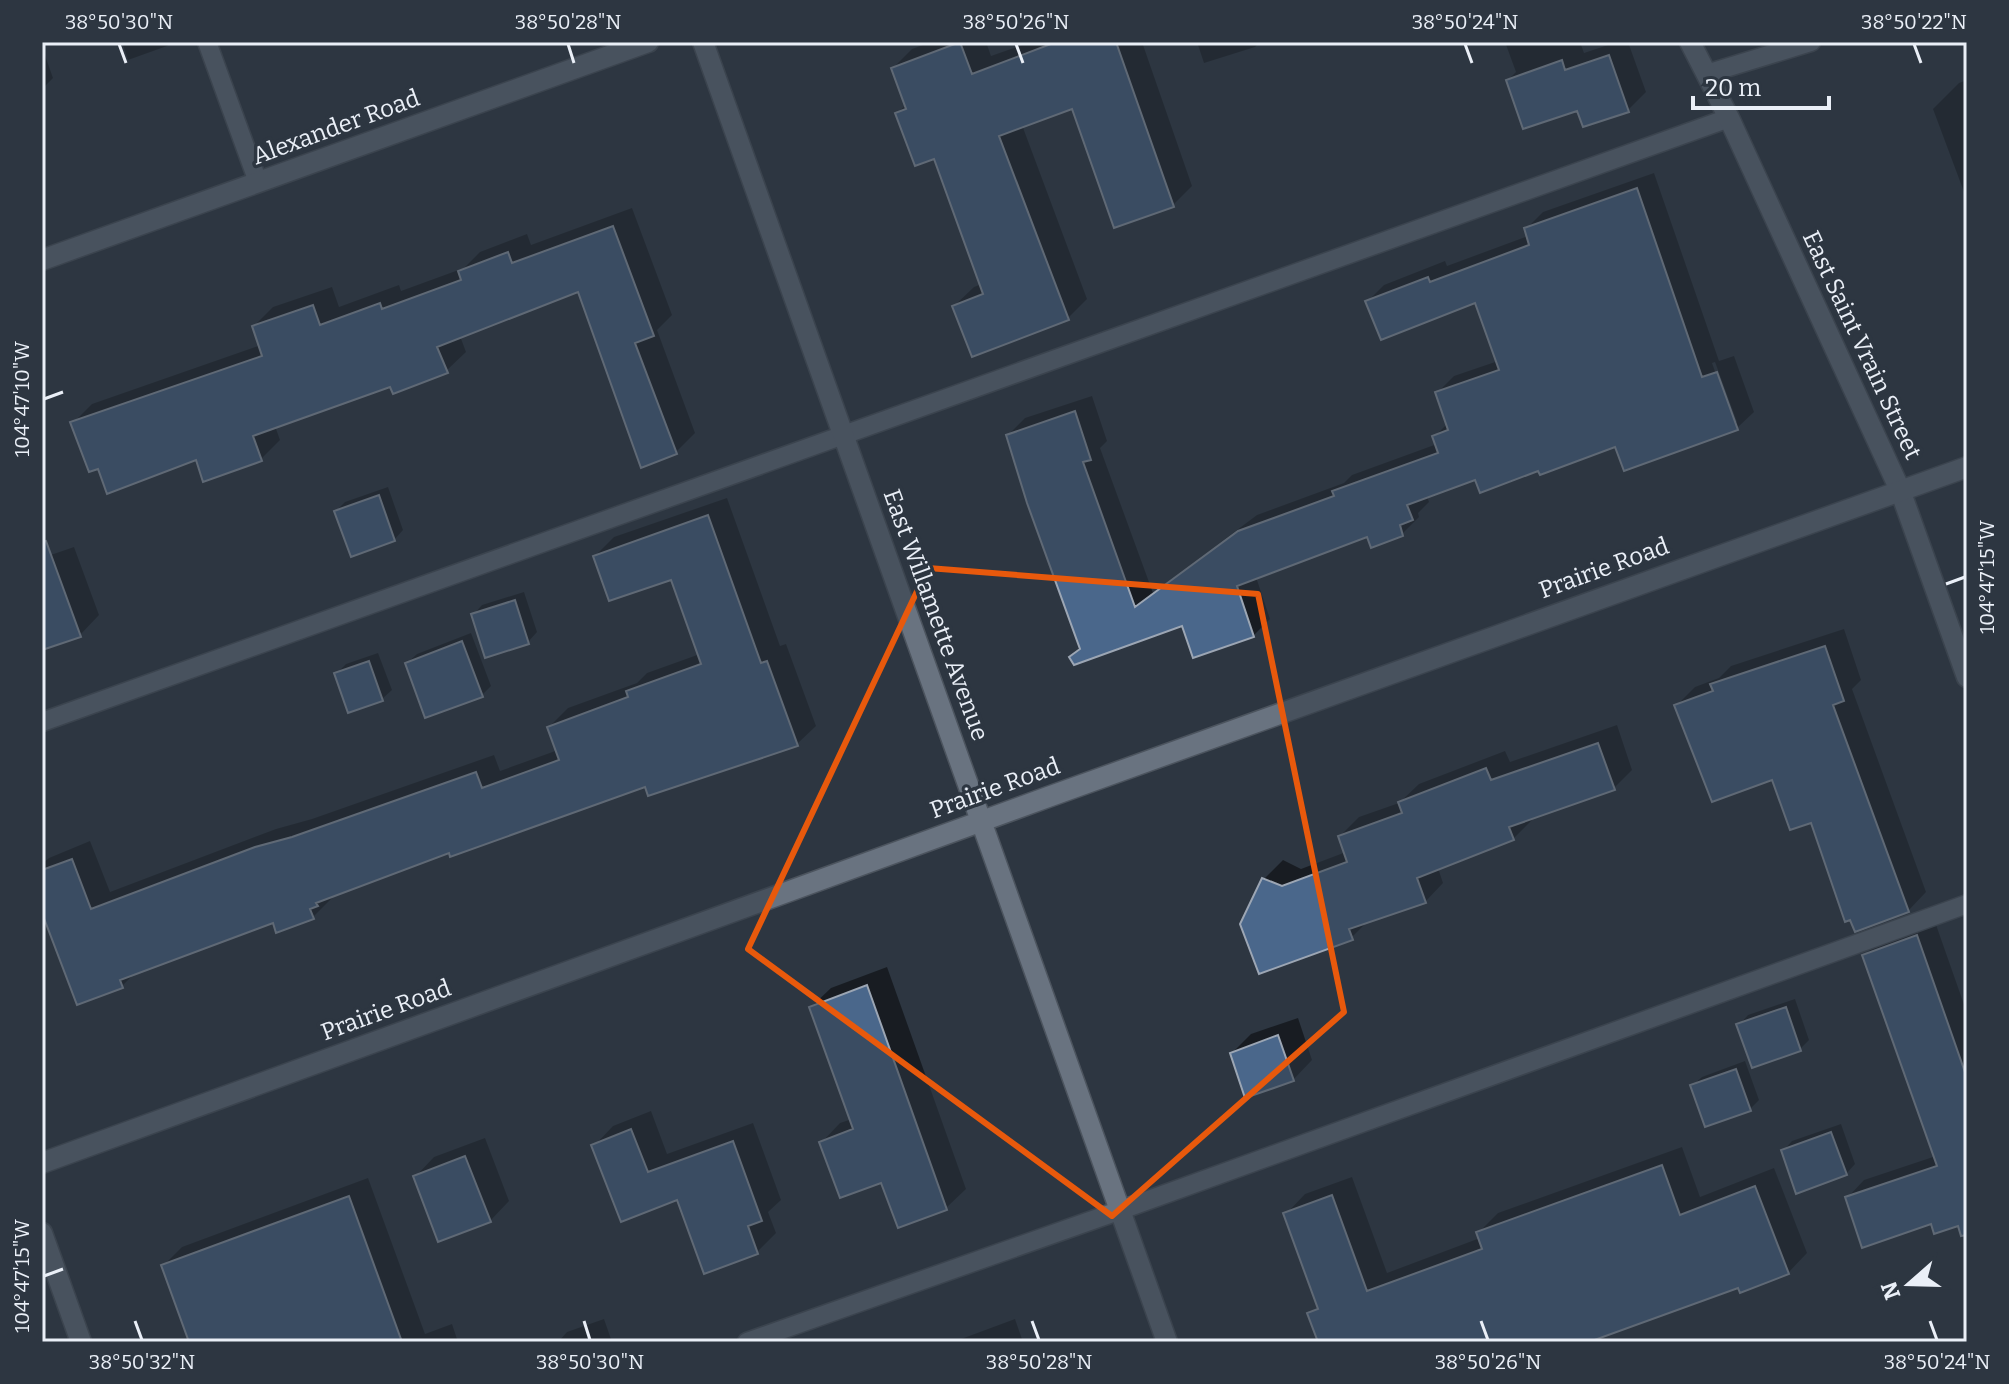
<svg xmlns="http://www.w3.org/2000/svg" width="2009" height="1384" viewBox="0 0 2009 1384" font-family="Bitter,serif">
  <rect width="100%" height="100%" fill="#2d3641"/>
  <!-- shadow -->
  <path fill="#0007" fill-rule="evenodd" d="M122,42H172L167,46L128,60Z
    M931,42H986L991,56L1031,42H1142L1192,186L1173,205L1073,107L1022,125L1087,299L1068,318L954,306L974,287L982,284L935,156L897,113L906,105L893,68L912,49Z
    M1197,42H1260L1255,47L1204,63Z
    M1505,42H1580L1584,53L1617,42H1628L1646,92L1628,110L1578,108L1508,80L1516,72Z
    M42,47L53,78L42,89Z
    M1967,80V200L1933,109L1959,83Z
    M1654,173L1719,361L1734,356L1754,412L1737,428L1616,445L1540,469L1477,478L1427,496L1429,502L1418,513L1419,517L1402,534H1368L1256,577L1270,619L1253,636L1184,623L1072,657L1082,647L1008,435L1025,418L1092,396L1107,441L1100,448L1153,593L1257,515L1344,483L1352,475L1437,444L1434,437L1448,423L1437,393L1454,376L1498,361L1476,301L1367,302L1384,285L1445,261L1447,266L1528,236L1526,229L1543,212ZM1715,362L1737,422H1733L1712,363Z
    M632,208L672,315L657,330L695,433L676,452L579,290L460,336L466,352L446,371L392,385L275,426L280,440L261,459L197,457L99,466L73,423L92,404L261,345L254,326L273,307L332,287L339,307L399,285L401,291L464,268L480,252L527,234L531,245Z
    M388,487L403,530L394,540L336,511L345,502Z
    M727,498L780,646L786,644L816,726L797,744L646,785L450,850L331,895L332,898L313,917L274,920L136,972L122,986L42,907V864L49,858L90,841L110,892L276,829L312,819L494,755L500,771L558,750L549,727L568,708L637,683L647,673L700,654L673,577L595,556L614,537Z
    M74,547L99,615L80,635L42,648V558Z
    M524,592L537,632L528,642L473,615L482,605Z
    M1844,629L1861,680L1852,689L1926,892L1908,911L1812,820L1773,777L1677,705L1695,687L1719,678L1731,666Z
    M471,633L491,686L482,695L407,663L417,654Z
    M378,653L392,690L382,699L337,673L346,664Z
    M1617,725L1632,770L1614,788L1531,817L1532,820L1513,839L1438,868L1443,883L1425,902L1369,920L1351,938L1264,879L1283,860L1301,869L1346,852L1340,836L1359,817L1399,803L1419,784L1505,751L1510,762Z
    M1934,919L1967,1013V1221L1932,1222L1847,1198L1864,1180L1936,1156L1865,955L1882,938Z
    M887,967L966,1189L946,1208L900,1226L882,1180L821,1143L840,1123L852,1119L811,1007L831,988Z
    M1795,999L1809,1040L1800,1049L1739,1025L1748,1015Z
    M1298,1018L1312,1060L1293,1080L1232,1053L1251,1034Z
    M1745,1061L1759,1100L1750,1109L1692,1086L1702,1077Z
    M651,1111L667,1154L753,1123L781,1200L768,1212L776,1233L757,1252L678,1198L594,1146L613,1126Z
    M1841,1124L1855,1164L1846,1174L1783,1151L1792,1141Z
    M485,1138L509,1201L490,1221L415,1177L434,1157Z
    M1682,1147L1700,1197L1774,1168L1807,1253L1788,1273L1739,1285L1588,1342H1334L1286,1214L1305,1194L1352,1177L1387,1273L1480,1238L1478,1233L1498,1213Z
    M368,1178L425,1334L452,1324L458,1342H191L163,1266L182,1247Z
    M604,1319L612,1342H558L567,1332Z
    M1015,1319L1023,1342H953Z"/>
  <!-- building -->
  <path fill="#4a678b" stroke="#9ca6b4" stroke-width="2" d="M960,42L972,74L1056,42H1116L1174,207L1114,228L1072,109L999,136L1069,320L972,357L952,306L983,294L934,159L915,166L895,113L906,109L891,68Z
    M1609,55L1629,112L1583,127L1577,111L1523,129L1506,80L1562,60L1565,70Z
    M1637,188L1702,377L1717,372L1738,430L1624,471L1615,447L1540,475L1538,471L1480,493L1475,480L1407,505L1413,520L1400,525L1403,536L1371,548L1367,537L1237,586L1254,637L1193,658L1182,626L1074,665L1069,657L1080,649L1027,503L1006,435L1075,411L1091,460L1083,462L1135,607L1238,531L1334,496L1332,491L1438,453L1432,436L1448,430L1435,392L1499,370L1475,303L1381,340L1365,301L1428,277L1430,282L1529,245L1524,228Z
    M613,226L654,336L635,343L677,454L641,468L578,292L437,347L448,373L393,394L390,387L253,436L262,461L203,482L196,460L107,494L98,469L89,472L70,422L262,356L252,326L313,305L320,325L380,303L382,309L461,280L458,271L508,252L512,263Z
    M379,495L395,541L351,557L334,511Z
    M708,515L761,663L767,661L798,746L648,796L645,787L450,857L449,853L316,903L318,906L310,909L314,919L276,933L273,923L120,980L123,988L77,1005L42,913V870L72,859L91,909L255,847L292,837L476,772L482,788L559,760L547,727L628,697L626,691L701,664L671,580L609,601L593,556Z
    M46,541L81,637L42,650V542Z
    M515,600L529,644L485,658L471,614Z
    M462,641L483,697L425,718L405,663Z
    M1825,646L1844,701L1833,705L1909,912L1855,932L1850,920L1845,922L1811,823L1790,830L1772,780L1712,802L1674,705L1713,691L1710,684Z
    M369,661L383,701L348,713L334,673Z
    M1598,743L1615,790L1509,827L1514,840L1417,878L1426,903L1349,929L1353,940L1259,974L1240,924L1262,878L1282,886L1347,862L1338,836L1402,813L1398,802L1486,768L1491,780Z
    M1917,935L1967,1078V1235L1961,1236L1958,1226L1934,1234L1931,1224L1862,1248L1845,1197L1937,1166L1862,955Z
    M867,985L947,1210L898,1228L881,1183L840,1198L819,1142L853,1129L809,1007Z
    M1786,1007L1801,1051L1752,1068L1736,1024Z
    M1278,1035L1294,1081L1245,1098L1230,1053Z
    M1736,1069L1751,1111L1705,1127L1690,1085Z
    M631,1129L648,1172L733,1141L762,1221L748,1226L758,1254L704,1274L677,1200L621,1222L591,1145Z
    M1831,1132L1847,1175L1796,1194L1781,1150Z
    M465,1156L491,1222L438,1242L413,1176Z
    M1662,1165L1680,1215L1755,1186L1789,1274L1740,1293L1738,1288L1589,1342H1318L1307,1313L1318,1309L1283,1213L1332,1195L1367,1291L1482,1249L1476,1232Z
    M349,1196L402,1342H189L161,1265Z"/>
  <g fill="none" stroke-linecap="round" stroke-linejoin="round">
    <!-- service casing -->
    <g stroke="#4c545e" stroke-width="21">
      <path id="service" d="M207,42L258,182
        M1706,74L1811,42
        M42,722L1729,118
        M747,1342L1121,1210L1967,904"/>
    </g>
    <!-- minor casing -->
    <g stroke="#4c545e" stroke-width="23">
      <path id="minor" d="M1690,42L1729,118L1900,490L1967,677
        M42,260L648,42
        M42,1233L81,1342"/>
    </g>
    <!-- tertiary casing -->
    <g stroke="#4c545e" stroke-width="23">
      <path id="tertiary" d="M703,42L1167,1342
        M42,1163L1048,797L1967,467"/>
    </g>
    <!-- service -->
    <use href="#service" stroke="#697380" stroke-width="18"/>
    <!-- minor -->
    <use href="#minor" stroke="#697380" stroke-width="20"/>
    <!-- tertiary -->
    <use href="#tertiary" stroke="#697380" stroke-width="20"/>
  </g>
  <!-- marked area -->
  <path d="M0 0H2009V1384H0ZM928,568L1258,594L1344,1012L1112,1216L748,949Z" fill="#2d3641" fill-opacity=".55" fill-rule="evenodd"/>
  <path fill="none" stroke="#e8590c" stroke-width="6" stroke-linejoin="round" d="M928,568L1258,594L1344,1012L1112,1216L748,949Z"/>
  <!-- ticks -->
  <path fill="none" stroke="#eaeff7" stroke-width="3" d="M119,44L126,63M568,44L574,63M1016,44L1023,63M1465,44L1472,63M1914,44L1921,63M44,399L63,392M1946,584L1965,577M44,1276L63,1269M135,1321L142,1340M584,1321L590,1340M1032,1321L1039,1340M1481,1321L1488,1340M1930,1321L1937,1340"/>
  <g text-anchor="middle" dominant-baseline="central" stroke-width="7" stroke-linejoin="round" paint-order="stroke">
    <!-- street labels -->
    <g font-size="24" fill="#eaeff7" stroke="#2d3641">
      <text transform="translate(336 127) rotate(-20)">Alexander Road</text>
      <text transform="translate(1862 345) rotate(65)">East Saint Vrain Street</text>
      <text transform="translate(1604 568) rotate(-20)">Prairie Road</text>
      <text transform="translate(936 615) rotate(70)">East Willamette Avenue</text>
      <text transform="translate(995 788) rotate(-20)">Prairie Road</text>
      <text transform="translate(386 1010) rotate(-20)">Prairie Road</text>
    </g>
  </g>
  <!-- border -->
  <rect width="2009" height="1384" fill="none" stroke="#2d3641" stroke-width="88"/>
  <!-- north arrow -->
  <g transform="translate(1909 1284) rotate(250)" stroke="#2d3641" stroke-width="6" paint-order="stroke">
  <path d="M0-6L14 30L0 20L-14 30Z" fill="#eaeff7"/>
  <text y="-12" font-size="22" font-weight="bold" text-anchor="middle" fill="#eaeff7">N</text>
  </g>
  <!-- scale -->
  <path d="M1693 96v12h136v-12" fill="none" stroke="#eaeff7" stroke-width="4"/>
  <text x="1705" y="96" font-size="24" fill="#eaeff7" stroke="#2d3641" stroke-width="6" paint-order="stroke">20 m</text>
  <rect x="44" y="44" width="1921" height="1296" fill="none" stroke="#eaeff7" stroke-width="3"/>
  <g font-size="20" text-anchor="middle" fill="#eaeff7">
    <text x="119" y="29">38°50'30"N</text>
    <text x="568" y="29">38°50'28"N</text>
    <text x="1016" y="29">38°50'26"N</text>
    <text x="1465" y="29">38°50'24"N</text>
    <text x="1914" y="29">38°50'22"N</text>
    <text transform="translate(22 399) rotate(-90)" y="7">104°47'10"W</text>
    <text transform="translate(1987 577) rotate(-90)" y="7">104°47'15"W</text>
    <text transform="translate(22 1276) rotate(-90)" y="7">104°47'15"W</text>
    <text x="142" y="1369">38°50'32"N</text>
    <text x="590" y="1369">38°50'30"N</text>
    <text x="1039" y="1369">38°50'28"N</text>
    <text x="1488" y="1369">38°50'26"N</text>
    <text x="1937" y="1369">38°50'24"N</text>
  </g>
</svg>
